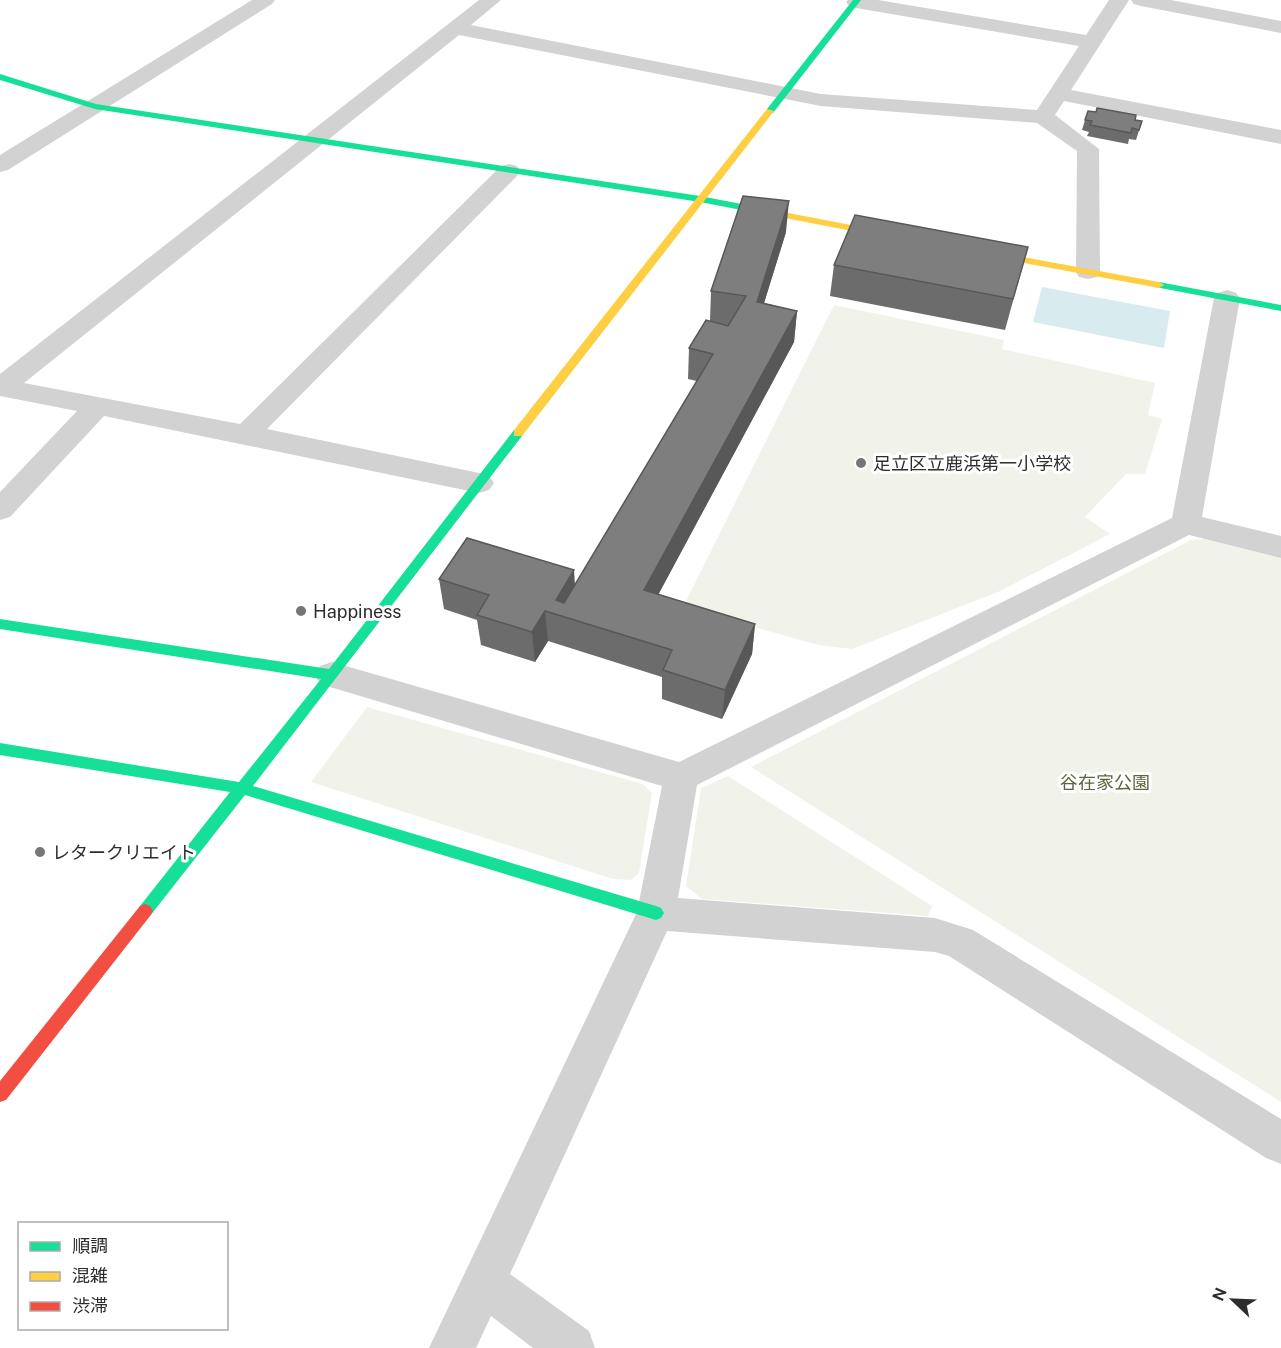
<svg xmlns="http://www.w3.org/2000/svg" width="1281" height="1348" viewBox="0 0 1281 1348" font-family="'Public Sans','Noto Sans JP',sans-serif">
  <rect width="100%" height="100%" fill="#fff"/>
  <!-- green -->
  <path fill="#f1f3eb" d="M834,305L1004,340L1002,349L1155,383L1148,415L1162,419L1145,474H1126L1085,517L1110,534L998,592L852,649L818,645L683,607Z
    M1204,539L1281,558V1102L751,767L1191,540Z
    M367,707L643,784L652,793L639,873L631,880L613,879L311,782Z
    M728,776L932,906L928,916L702,899L686,886L701,788Z"/>
  <!-- water -->
  <path fill="#d8ebef" d="M1042,287L1170,311L1164,348L1033,322Z"/>
  <g fill="none" stroke-linecap="round" stroke-linejoin="round">
    <!-- street -->
    <path fill="#d2d2d2" fill-rule="evenodd" d="M252,0H275L272,4L8,170L0,172V155Z
      M479,0H501L471,25L821,94L1037,110L1079,46L856,8L849,6L846,2L848,0H878L1086,35L1109,0H1129L1071,90L1281,130V144L1064,101L1055,115L1099,149L1100,272L1097,277L1088,279L1079,277L1076,272L1077,151L1037,123L821,106L459,35L24,383L240,424L501,166L509,164L517,166L520,171L517,176L267,429L479,473L489,476L494,483L489,490L479,493L104,416L10,517L0,520V492L77,411L0,396V374Z
      M1131,0H1171L1281,21V33L1141,6L1134,4Z
      M1227,290L1236,293L1240,298L1202,517L1281,536V558L1189,535L697,785L678,898L935,918L973,930L1281,1119V1164L1266,1158L949,956L935,952L667,931L510,1274L589,1331L595,1348H533L491,1316L476,1348H429L637,912L662,786L320,684L315,675L320,666L332,662L679,762L1172,518L1214,298L1218,293Z"/>
    <!-- fast -->
    <path fill="#16e098" fill-rule="evenodd" d="M853,0H861L773,113H767V109Z
      M0,74L96,104L700,196L757,207L762,210L757,213L700,202L95,109L0,80Z
      M1159,282L1281,305V311L1155,287L1154,285Z
      M518,429L524,433L522,436L253,786L656,906L661,908L664,913L661,918L656,920L245,795L150,916L145,918L140,916L137,911L140,906L230,792L0,755V743L239,782L321,679L0,629V619L329,669L514,430Z"/>
    <!-- slow -->
    <path fill="#ffcf43" fill-rule="evenodd" d="M767,109L774,111L522,436H514V430Z
      M757,207L893,233L898,236L893,239L754,212L752,210Z
      M979,249L1159,282L1164,285L1159,288L975,254L974,252Z"/>
    <!-- jam -->
    <path fill="#f24e42" fill-rule="evenodd" d="M145,904L150,906L153,911L150,916L6,1100L0,1102V1081L140,906Z"/>
  </g>
  <!-- wall -->
  <path fill="#6c6c6c" d="M1085,120H1135L1142,121L1136,140L1129,139L1128,144L1087,136L1089,132L1082,130Z
    M786,232L764,303L797,311L794,342L658,595L755,624L752,654L722,719L662,699V677L548,641L535,662L481,645L477,620L444,609L439,579L575,585L697,381L688,379L689,348L710,321L711,291Z
    M1028,247L1005,330L830,296L834,265Z"/>
  <!-- shaded-wall -->
  <path fill="#585858" d="M789,201L786,232L755,332L757,302Z
    M797,311L794,342L644,621V590Z
    M574,570L576,601L566,617L556,600Z
    M545,611L548,641L535,662L532,632Z
    M755,624L752,654L722,719L725,690Z"/>
  <!-- building -->
  <path fill="#7e7e7e" stroke="#585858" stroke-width="1.5" d="M1097,108L1136,115L1135,120L1142,121L1139,130L1132,128L1131,133L1090,125L1092,121L1085,120L1088,111L1096,112Z
    M743,196L789,201L757,302L797,311L644,590L755,624L725,690L663,670L672,650L545,611L532,632L477,615L489,595L439,579L467,538L574,570L556,600L564,603L713,354L689,348L706,320L728,326L746,296L711,291Z
    M855,215L1028,247L1013,299L834,265Z"/>
  <!-- markers -->
  <g fill="#767676" stroke="#fff" stroke-width="2">
    <circle cx="861" cy="463" r="6"/>
    <circle cx="301" cy="611" r="6"/>
    <circle cx="40" cy="852" r="6"/>
  </g>
  <g text-anchor="middle" dominant-baseline="central" stroke-width="6" stroke-linejoin="round" paint-order="stroke">
    <!-- poi labels -->
    <g font-size="18" fill="#2d2d2d" stroke="#fff" text-anchor="start">
      <text x="873" y="463">足立区立鹿浜第一小学校</text>
      <text x="313" y="611">Happiness</text>
      <text x="52" y="852">レタークリエイト</text>
    </g>
    <!-- park labels -->
    <g font-size="18" fill="#59653d" stroke="#fff">
      <text x="1105" y="782">谷在家公園</text>
    </g>
  </g>
  <!-- legend -->
  <rect x="18" y="1222" width="210" height="108" fill="#ffffff" stroke="#ababab" stroke-width="1.5"/>
  <rect x="30" y="1242" width="30" height="9" fill="#16e098" stroke="#ababab" stroke-width="1.5"/>
  <text x="72" y="1252" font-size="18" fill="#2d2d2d">順調</text>
  <rect x="30" y="1272" width="30" height="9" fill="#ffcf43" stroke="#ababab" stroke-width="1.5"/>
  <text x="72" y="1282" font-size="18" fill="#2d2d2d">混雑</text>
  <rect x="30" y="1302" width="30" height="9" fill="#f24e42" stroke="#ababab" stroke-width="1.5"/>
  <text x="72" y="1312" font-size="18" fill="#2d2d2d">渋滞</text>
  <!-- north arrow -->
  <g transform="translate(1233 1300) rotate(293)" stroke="#ffffff" stroke-width="4.5" paint-order="stroke">
  <path d="M0-4.5L10 22L0 15L-10 22Z" fill="#2d2d2d"/>
  <text y="-9" font-size="16" font-weight="bold" text-anchor="middle" fill="#2d2d2d">N</text>
  </g>
</svg>
